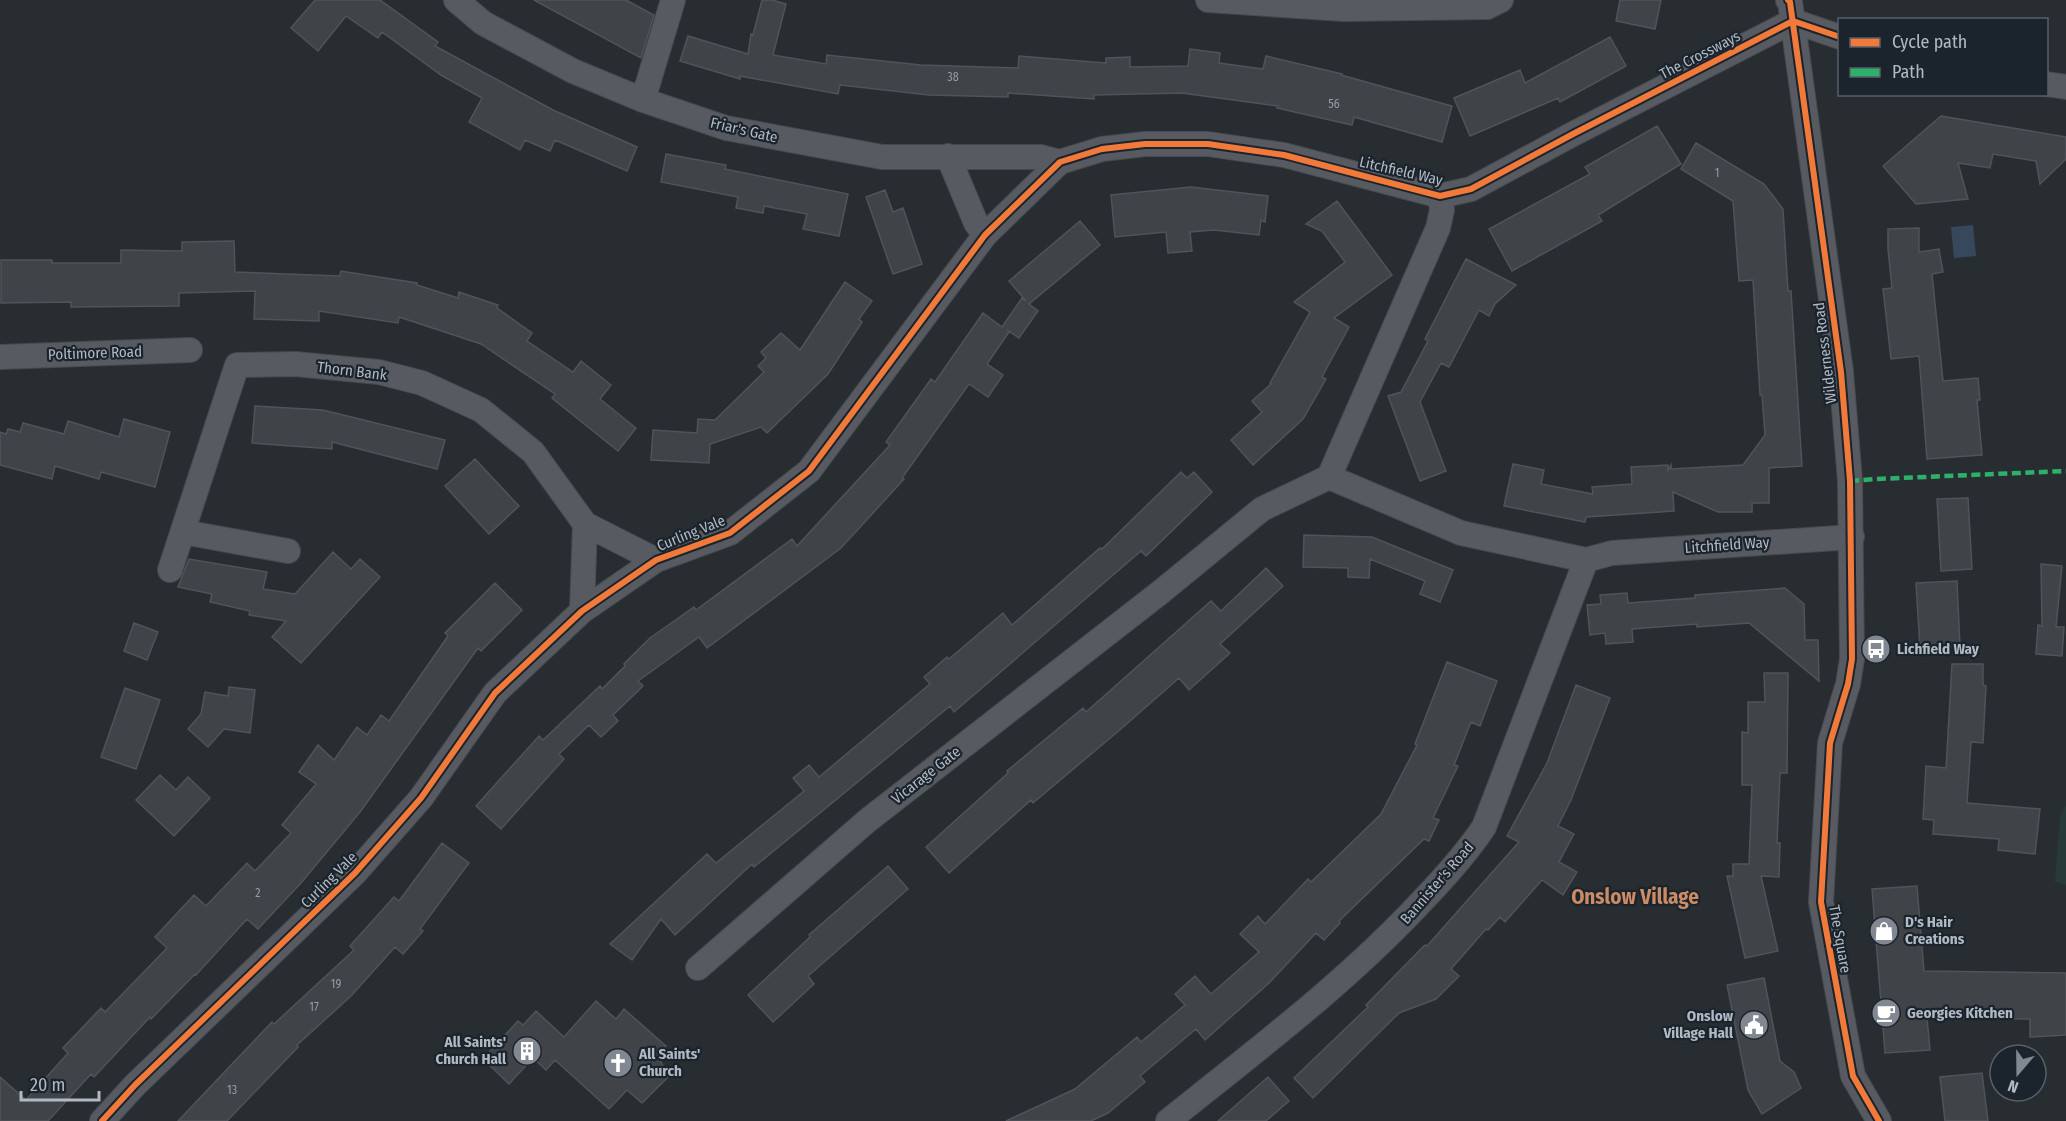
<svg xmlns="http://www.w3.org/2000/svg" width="2066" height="1121" viewBox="0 0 2066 1121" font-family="'Fira Sans Condensed',sans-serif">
  <rect width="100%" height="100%" fill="#282d32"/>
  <!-- green -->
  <path fill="#283939" d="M2066,805V885L2055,882L2060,816Z"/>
  <!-- water -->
  <path fill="#37485c" d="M1973,225L1976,256L1954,258L1951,227Z"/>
  <!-- building -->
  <path fill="#404449" stroke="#4f545a" stroke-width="1.5" d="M315,0H380L438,42L435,46L553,110L637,147L627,171L555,140L550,151L525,140L520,150L469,122L482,98L441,75L382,32L378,38L346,16L318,51L291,28Z
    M534,0H626L654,15L641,58Z
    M762,0H772L786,4L773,55L826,64L827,55L921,65L1018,68L1019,56L1106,63V58L1130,57V67L1188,66L1190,49L1220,53L1219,63L1263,69L1266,56L1342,74L1341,75L1452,106L1442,142L1354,117L1352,125L1277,108L1278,106L1182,93L1094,95V99L1008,93V97L929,95L840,85L838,94L740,76V79L680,61L688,36L748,54L751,34L753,35Z
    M1620,0H1661L1655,29L1616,21Z
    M1610,37L1626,66L1560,102L1558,98L1470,136L1454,98L1520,70L1525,83Z
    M1941,116L2066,137V159L2040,184L2036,161L1993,154L1990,168L1958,163L1968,199L1916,204L1883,166Z
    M1657,126L1681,164L1598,215L1602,221L1512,271L1489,229L1590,174L1585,167Z
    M1696,143L1764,184L1783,209L1788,291H1791L1802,466L1769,468V503H1752V512H1718L1673,492L1674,511L1586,517L1585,522L1504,506L1513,464L1544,470L1541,484L1593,494L1592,487L1632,484L1631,467L1668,465V470L1671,465V469L1743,465L1765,435L1762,395H1760L1753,280L1739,281L1733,201L1681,169Z
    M666,154L726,165L725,169L848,194L839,236L803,229L807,214L764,206L763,213L736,208L738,197L661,182Z
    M1191,187L1268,196L1265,222L1261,220L1259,235L1214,230L1190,232L1192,251L1168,253L1166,232L1115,237L1111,195Z
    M885,190L893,212L903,208L922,264L893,274L866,197Z
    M1337,201L1392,275L1334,318L1349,327L1322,377L1326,379L1303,419L1253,465L1231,440L1262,412L1252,401L1271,384L1270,383L1310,312L1294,302L1345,262L1322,231L1306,224Z
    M1080,221L1100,245L1029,304L1038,311L1019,338L1007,330L1009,332L987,364L1003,375L988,397L969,384L902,478L904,479L841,548L707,648L699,637L638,681L643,686L613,715L618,721L601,737L589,725L559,754L564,759L501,829L476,806L539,736L543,740L600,686L602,689L625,666L624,664L650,638L694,607L696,610L792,539L797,546L890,445L886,442L931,379L935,382L983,313L1002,327L1022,298L1026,301L1009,281Z
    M1919,228V252L1939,249L1943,272L1932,274L1943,381L1978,378L1980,400H1977L1982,455L1927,459L1919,356L1891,359L1883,289L1892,288L1888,249V229Z
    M234,241L235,272L340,276L341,271L417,283V285L458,298L459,292L498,305L497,308L532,333L527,341L573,372L581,361L611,385L600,399L636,428L618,451L552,398L555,394L481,344L399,317L398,323L319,311V321L254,319L255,291L179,293V306L71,307V302L1,303V260H52V263H121V250L182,251V242Z
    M1466,259L1516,285L1495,304L1489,316L1479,310L1449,367L1441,363L1420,402L1446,471L1420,481L1388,396L1401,392L1428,341L1425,339Z
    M845,282L872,301L859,319L862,322L828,374L767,433L761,427L710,444L709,463L651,460L653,430L697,433L698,419L715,420L764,372L758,366L766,358L761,352L781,333L800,350Z
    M255,406L323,410L445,440L437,469L332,442V449L252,443Z
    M124,419L170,432L155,487L101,472L99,479L55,466L52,479L0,465V432L6,434L8,429L20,432L23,423L64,434L68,421L119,437Z
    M475,459L519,506L489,534L445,486Z
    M1181,472L1187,478L1194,472L1212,492L1146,556L1141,551L954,712L950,706L754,867L752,864L675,935L661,919L632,960L610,944L707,854L716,863L804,791L793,778L809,765L819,777L930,684L924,677L947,657L949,659L1003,613L1012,625L1100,548L1102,549Z
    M1968,498L1972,569L1941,571L1937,499Z
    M1304,535L1372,537L1453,570L1440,602L1420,594L1425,581L1370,559L1369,578L1348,577V568L1303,567Z
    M333,552L351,569L360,559L380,577L301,663L272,637L286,621L249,615L250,611L210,602L212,594L178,587L189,559L267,572L263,589L295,594Z
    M2041,564L2062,566L2056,627H2064L2062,656L2036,654L2038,625L2042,626Z
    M1266,568L1283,586L1220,644L1230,653L1189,690L1179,678L1122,728L1033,803L1031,800L949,873L926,847L1008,773L1007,771L1083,708L1086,712L1211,601L1221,611Z
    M1957,581L1960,647L1920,648L1916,583Z
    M495,583L522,610L481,651L478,648L360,812L301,883L258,929L247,919L196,975L195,974L151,1019L150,1017L94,1077L91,1074L48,1121H0V1077L26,1100L68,1053L63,1048L101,1008L105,1012L167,948L155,937L194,895L206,906L247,863L255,871L291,833L282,825L316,784L299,772L318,745L334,760L357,727L367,735L381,715L389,721L448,636L445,633Z
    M1785,588L1804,604L1805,640H1818L1819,681L1749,623L1697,627V624L1632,629L1633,642L1606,644L1605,633L1590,635L1587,605L1601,604L1600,595L1627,593L1628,603L1695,598V595Z
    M134,623L158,632L147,660L124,651Z
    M1447,662L1497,681L1480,726L1471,722L1454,765L1458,766L1433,818L1439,820L1429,841L1424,839L1339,921L1340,923L1324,940L1316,933L1269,983L1205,1040L1196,1029L1140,1076L1145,1082L1108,1113L1091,1121H1006L1075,1089L1137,1037L1141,1042L1185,1005L1175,994L1195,976L1211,994L1259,952L1240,934L1258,916L1265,924L1308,879L1311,882L1381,814L1417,745L1415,744Z
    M1952,664H1983V685L1986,686L1983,743L1971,742L1967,803L2040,809L2035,854L1998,850L1999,839L1933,834L1934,820L1923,819L1926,766L1946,768Z
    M1764,673H1788L1787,773H1780L1777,843H1780L1779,877L1761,876L1778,951L1745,958L1727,876H1733V864H1749L1752,785H1742V732L1748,733V702H1765Z
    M1576,685L1610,698L1571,800L1558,826L1574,834L1559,862L1577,872L1563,895L1542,880L1505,922L1500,917L1488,930L1486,929L1451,969L1459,976L1436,999L1399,1013L1313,1098L1294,1078L1368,1007L1366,1005L1425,945L1427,946L1519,842L1507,836L1547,763Z
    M229,687L255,690L250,733L224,729L208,747L188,729L201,714L205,692L228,696Z
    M125,688L160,700L136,769L101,757Z
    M160,775L176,790L188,777L210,798L174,836L136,800Z
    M442,843L469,863L420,929L423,931L403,954L395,947L351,996L297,1045L298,1047L227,1121H178L272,1022L274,1024L354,950L350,946L394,897L399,901Z
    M888,866L908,889L808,976L814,984L773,1022L748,995L810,937L809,935Z
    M1917,886L1924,971L2066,973V1035L2030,1037V1019L1927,1018L1930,1050L1885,1053L1872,889Z
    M1764,978L1780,1061L1794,1072L1801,1088L1762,1114L1748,1090L1727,985Z
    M596,1001L616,1019L624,1009L666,1046L658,1055L668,1077L642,1103L627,1090L609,1109L555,1060L546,1070L533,1058L509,1084L483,1059L518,1021L523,1025L536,1011L564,1037Z
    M1982,1073L1988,1121H1945L1940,1077Z
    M1268,1077L1289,1101L1266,1121H1218Z"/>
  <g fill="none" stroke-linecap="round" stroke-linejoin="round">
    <!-- minor casing -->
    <g stroke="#46494d" stroke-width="26">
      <path id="minor" d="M456,0L483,23L573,71L643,100L726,128L882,157H1041L1060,162
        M1208,0L1344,9L1487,7L1501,0
        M1788,0L1790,2L1841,372L1850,481L1852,659L1848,684L1830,743L1821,902L1853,1076L1879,1121
        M2046,84L2066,87
        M643,100L673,0
        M948,156L976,223L985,235
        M0,357L190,350
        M1329,477L1461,533L1586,560L1612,553L1852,537
        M183,532L288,551
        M170,570L237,365L295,364L379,372L422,383L481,410L533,452L585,524L656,560
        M582,611L585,524
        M698,968L867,821L1162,591L1262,509L1329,477L1438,228L1442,210L1440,196
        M102,1121L135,1085L355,873L421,798L495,693L582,611L656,560L730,533L809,471L985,235L1060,162L1102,149L1145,144H1208L1284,155L1440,196L1471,189L1573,134L1793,21L1840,37
        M1168,1121C1255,1051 1346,983 1423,900C1445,877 1466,854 1484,827L1586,560"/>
    </g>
    <!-- minor -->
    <use href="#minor" stroke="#575b61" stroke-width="24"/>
    <!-- quiet -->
    <path stroke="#2db169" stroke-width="4.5" stroke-dasharray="9 4.5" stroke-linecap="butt" d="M1850,481L1876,479L2066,471"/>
    <!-- cycleway casing -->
    <g stroke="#1b232c" stroke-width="10">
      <path id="cycleway" d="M1788,0L1790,2L1841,372L1850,481L1852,659L1848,684L1830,743L1821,902L1853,1076L1879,1121
        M102,1121L135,1085L355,873L421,798L495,693L582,611L656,560L730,533L809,471L985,235L1060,162L1102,149L1145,144H1208L1284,155L1440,196L1471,189L1573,134L1793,21L1840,37"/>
    </g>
    <!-- cycleway -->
    <use href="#cycleway" stroke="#f17a3a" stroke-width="6"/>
  </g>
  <!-- icons -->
  <defs>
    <g id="bus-disc" transform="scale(1.5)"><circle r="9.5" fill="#818891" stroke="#1b232c"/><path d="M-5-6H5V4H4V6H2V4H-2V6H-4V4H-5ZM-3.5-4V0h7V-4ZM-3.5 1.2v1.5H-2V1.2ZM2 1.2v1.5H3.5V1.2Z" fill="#fff"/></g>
    <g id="shop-disc" transform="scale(1.5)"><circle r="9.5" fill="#818891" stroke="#1b232c"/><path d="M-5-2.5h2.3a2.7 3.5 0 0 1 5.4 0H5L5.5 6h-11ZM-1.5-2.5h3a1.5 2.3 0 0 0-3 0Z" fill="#fff"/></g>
    <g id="cafe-disc" transform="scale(1.5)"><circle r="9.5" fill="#818891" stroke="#1b232c"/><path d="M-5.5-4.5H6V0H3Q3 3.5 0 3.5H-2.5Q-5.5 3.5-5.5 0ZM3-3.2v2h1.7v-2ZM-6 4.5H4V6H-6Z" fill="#fff"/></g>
    <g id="civic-disc" transform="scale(1.5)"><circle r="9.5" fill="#818891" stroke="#1b232c"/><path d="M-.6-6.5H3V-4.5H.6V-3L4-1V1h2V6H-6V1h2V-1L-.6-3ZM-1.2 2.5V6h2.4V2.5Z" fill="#fff"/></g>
    <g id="building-disc" transform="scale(1.5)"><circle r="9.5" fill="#818891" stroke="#1b232c"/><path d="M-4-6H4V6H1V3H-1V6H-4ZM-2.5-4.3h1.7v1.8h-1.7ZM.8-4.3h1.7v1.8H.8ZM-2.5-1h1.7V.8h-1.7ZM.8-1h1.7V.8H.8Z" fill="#fff"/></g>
    <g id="church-disc" transform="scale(1.5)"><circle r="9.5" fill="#818891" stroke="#1b232c"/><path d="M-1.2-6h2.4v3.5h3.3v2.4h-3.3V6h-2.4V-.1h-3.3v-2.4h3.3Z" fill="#fff"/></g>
  </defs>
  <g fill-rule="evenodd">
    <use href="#bus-disc" x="1876" y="649"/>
    <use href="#shop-disc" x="1884" y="931"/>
    <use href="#cafe-disc" x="1886" y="1013"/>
    <use href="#civic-disc" x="1754" y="1025"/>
    <use href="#building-disc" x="527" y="1051"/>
    <use href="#church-disc" x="618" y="1063"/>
  </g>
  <g text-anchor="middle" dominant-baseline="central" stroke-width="4.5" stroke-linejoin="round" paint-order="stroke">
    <!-- number labels -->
    <g font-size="12" fill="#959ca5">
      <text x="953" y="77">38</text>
      <text x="1334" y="104">56</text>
      <text x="1717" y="173">1</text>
      <text x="258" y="893">2</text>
      <text x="336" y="984">19</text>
      <text x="314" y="1007">17</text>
      <text x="232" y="1090">13</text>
    </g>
    <!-- street labels -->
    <g font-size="15" fill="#b1b9c4" stroke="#1b232c">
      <text transform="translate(1700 55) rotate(-27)">The Crossways</text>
      <text transform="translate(744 130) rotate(13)">Friar's Gate</text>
      <text transform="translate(1401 171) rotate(13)">Litchfield Way</text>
      <text transform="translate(95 353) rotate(-2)">Poltimore Road</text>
      <text transform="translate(1825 353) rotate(-97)">Wilderness Road</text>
      <text transform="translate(352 371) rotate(7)">Thorn Bank</text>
      <text transform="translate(691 533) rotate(-22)">Curling Vale</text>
      <text transform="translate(1727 545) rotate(-4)">Litchfield Way</text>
      <text transform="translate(926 775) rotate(-38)">Vicarage Gate</text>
      <text transform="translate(329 880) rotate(-45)">Curling Vale</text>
      <text transform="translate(1437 883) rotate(-49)">Bannister's Road</text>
      <text transform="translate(1840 939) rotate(80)">The Square</text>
    </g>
    <!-- poi labels -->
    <g font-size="15" font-weight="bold" fill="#b1b9c4" stroke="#1b232c" text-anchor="start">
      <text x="1897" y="649">Lichfield Way</text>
      <text x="1905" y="922">D's Hair<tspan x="1905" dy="17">Creations</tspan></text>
      <text x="1907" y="1013">Georgies Kitchen</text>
      <text x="1733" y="1016" text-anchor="end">Onslow<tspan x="1733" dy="17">Village Hall</tspan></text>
      <text x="506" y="1042" text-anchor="end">All Saints'<tspan x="506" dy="17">Church Hall</tspan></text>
      <text x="639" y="1054">All Saints'<tspan x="639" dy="17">Church</tspan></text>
    </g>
    <!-- district labels -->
    <g font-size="21" font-weight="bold" fill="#cb8c65" stroke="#1b232c">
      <text x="1635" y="897">Onslow Village</text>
    </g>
  </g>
  <!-- legend -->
  <rect x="1838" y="18" width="210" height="78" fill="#1b232c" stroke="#575f69" stroke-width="1.5"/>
  <rect x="1850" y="38" width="30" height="9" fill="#f17a3a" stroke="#575f69" stroke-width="1.5"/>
  <text x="1892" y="48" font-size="18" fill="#b1b9c4">Cycle path</text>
  <rect x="1850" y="68" width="30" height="9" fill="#2db169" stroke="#575f69" stroke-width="1.5"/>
  <text x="1892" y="78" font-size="18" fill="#b1b9c4">Path</text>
  <!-- north arrow -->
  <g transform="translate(2018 1073) rotate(200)"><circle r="28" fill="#1b232c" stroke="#575f69" stroke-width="1.5"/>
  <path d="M0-4.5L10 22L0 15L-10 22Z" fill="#818891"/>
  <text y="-9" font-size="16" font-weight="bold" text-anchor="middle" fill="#b1b9c4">N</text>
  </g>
  <!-- scale -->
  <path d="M21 1091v9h78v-9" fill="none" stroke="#b1b9c4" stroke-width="3"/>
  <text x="30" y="1091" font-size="18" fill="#b1b9c4" stroke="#1b232c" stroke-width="4.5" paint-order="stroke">20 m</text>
</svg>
